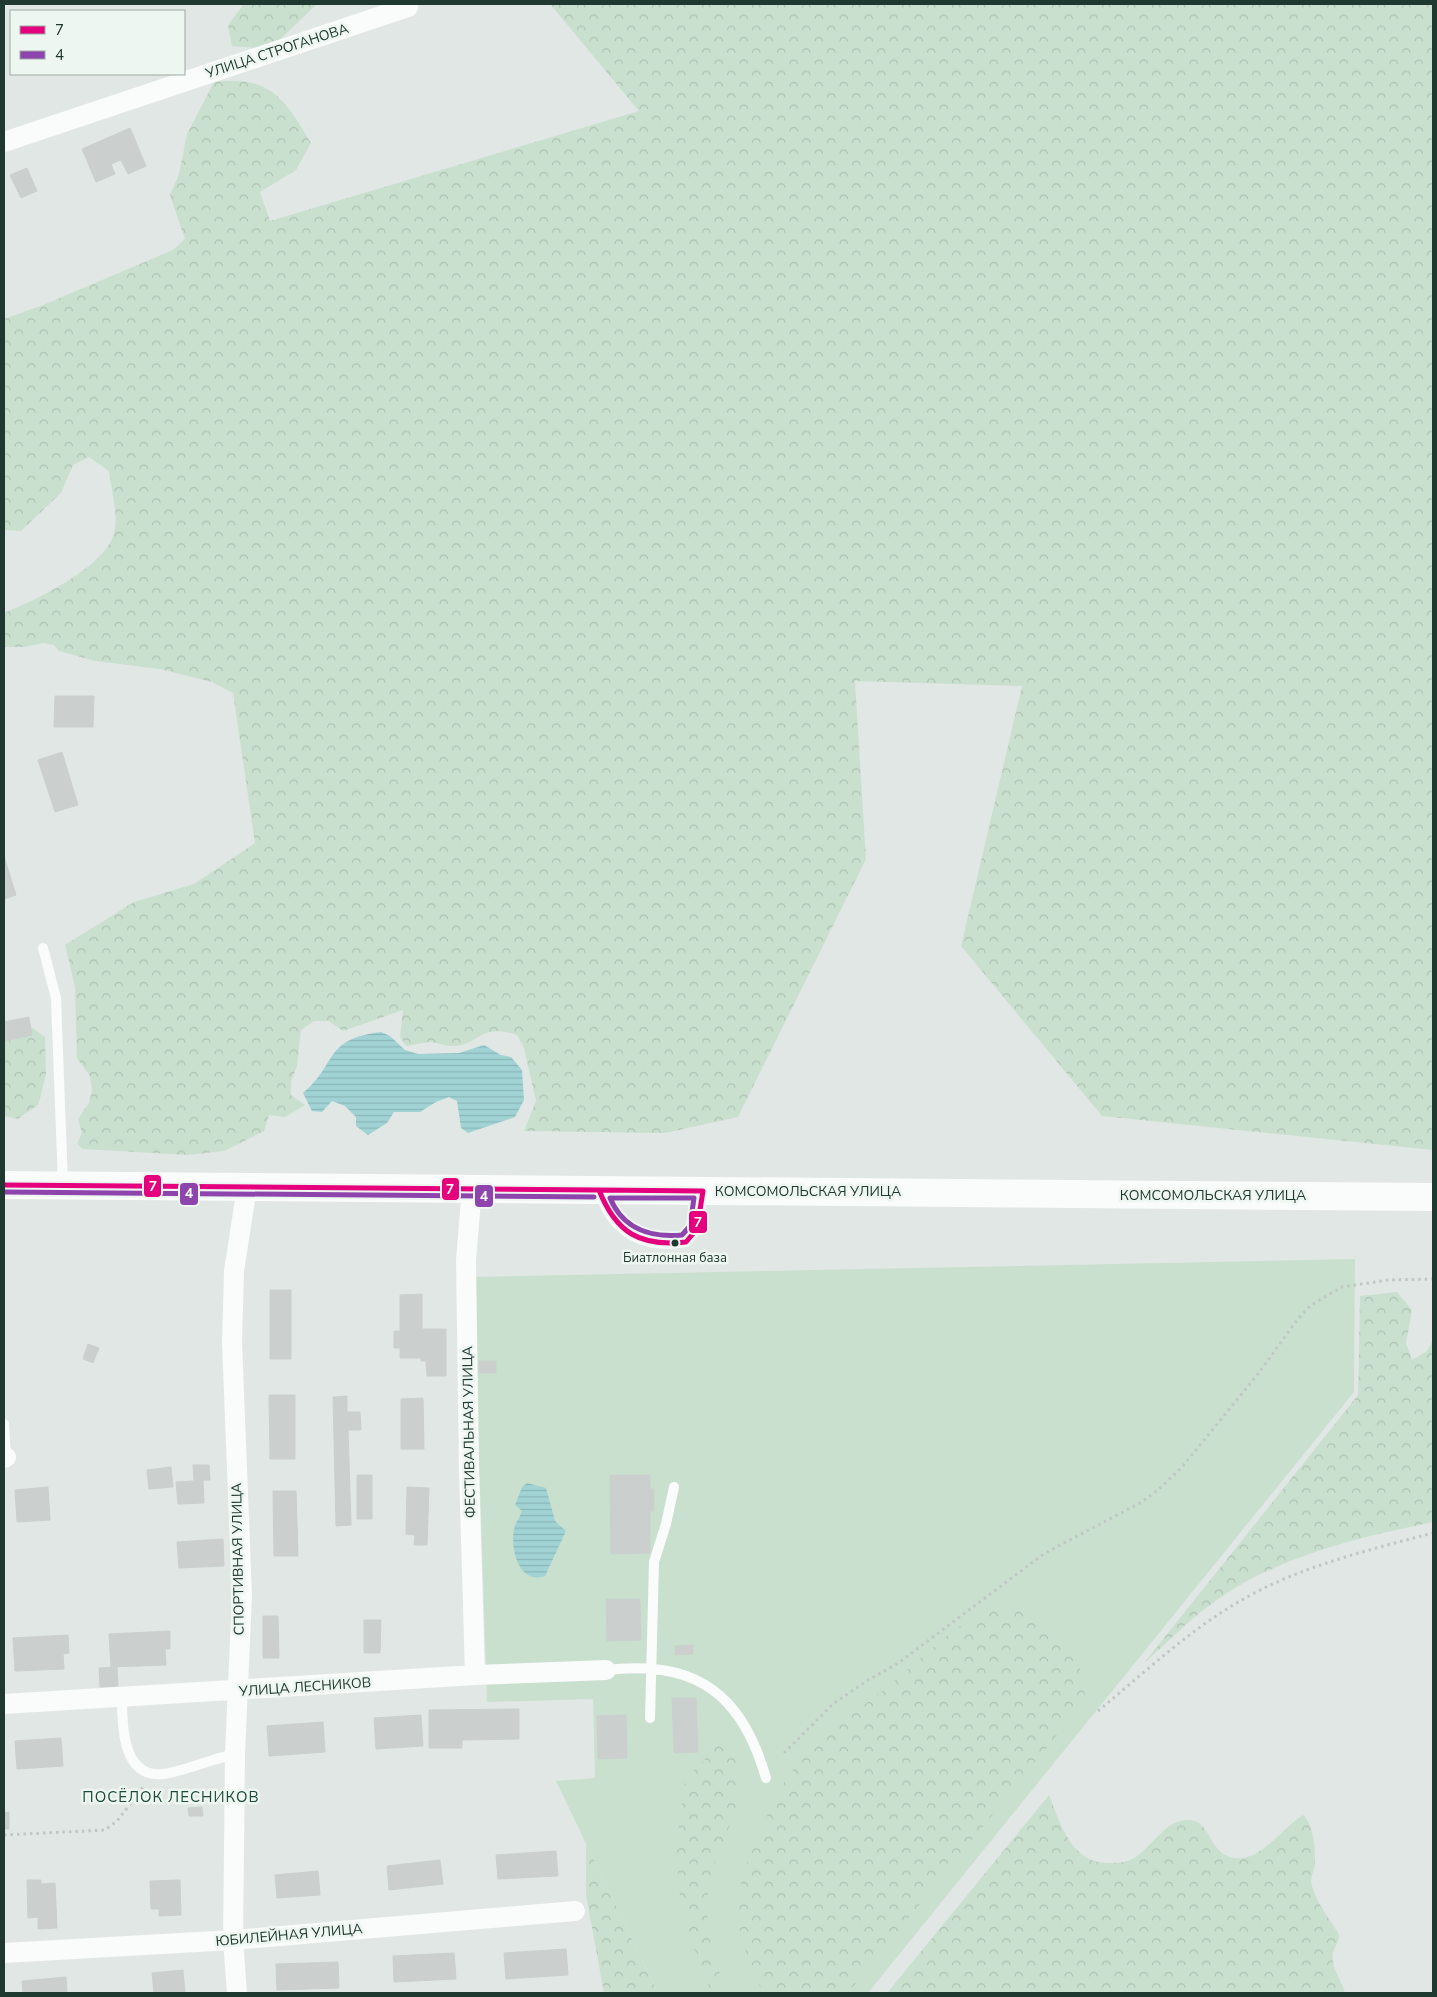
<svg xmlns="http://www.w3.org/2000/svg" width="1437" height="1997" viewBox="0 0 1437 1997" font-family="'Nunito Sans',sans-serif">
  <defs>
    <pattern id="forest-crowns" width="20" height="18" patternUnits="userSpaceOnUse" patternTransform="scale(1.25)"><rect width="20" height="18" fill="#cae0cf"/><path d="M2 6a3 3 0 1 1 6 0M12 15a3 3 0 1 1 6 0" fill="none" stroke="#adc1b2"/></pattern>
    <pattern id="water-rules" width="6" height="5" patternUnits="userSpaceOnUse" patternTransform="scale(1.25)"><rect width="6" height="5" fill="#a1d3d5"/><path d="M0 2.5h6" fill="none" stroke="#8ab6b7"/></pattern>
  </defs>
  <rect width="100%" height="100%" fill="#e1e7e4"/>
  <!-- grass -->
  <path fill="#cae0cf" d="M1355,1259L1354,1392L868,1993H658L556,1781L595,1778L593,1699L487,1702L473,1277Z"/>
  <!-- forest -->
  <path fill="url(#forest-crowns)" d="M244,4H317L270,49L232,46L228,25Z
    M550,4H1433V1150L1102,1116L961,946L1022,686L855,681L866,859L738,1117L665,1133L524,1131L536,1101L524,1048L517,1035C478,1022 481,1046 451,1046C444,1046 437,1042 429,1042C421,1043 414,1045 406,1046L400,1037L403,1010L343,1031L329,1021H314L301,1030L297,1066L291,1081V1095L305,1105L285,1117L269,1115L264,1131L224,1151L188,1155L83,1149L77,1144L82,1133L78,1119L89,1103L92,1091L90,1076L77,1058L75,987L65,945L134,902L194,884L255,843L233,693L212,682L160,669L95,661L59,651L54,645L43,643L24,647H4V613C34,601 106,567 114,533C119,514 111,491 109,471L89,457L73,465L61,493L21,531L4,530V319L43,305L173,250L185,239L170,195L179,174L187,134L214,82C270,75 285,99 311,143L296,170L260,192L270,221L639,111Z
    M31,1027L45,1037L46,1075L38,1105L18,1119L4,1116V1041L32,1035Z
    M1397,1292L1412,1310L1406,1343L1412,1360L1427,1351L1433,1340V1522C1357,1538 1273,1557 1210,1605C1187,1622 1166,1644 1144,1663L1358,1395L1360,1296Z
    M987,1609C998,1609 1008,1608 1018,1611C1036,1617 1077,1657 1083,1675C1086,1683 1085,1693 1084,1702L848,1993H763C753,1971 743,1949 739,1925C735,1895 744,1869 756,1841C766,1820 774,1796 788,1777C815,1740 851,1716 886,1688C919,1662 949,1629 987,1609Z
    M719,1729C725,1740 733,1751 736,1763C751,1807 712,1848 708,1892C705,1933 713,1956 727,1993H710L707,1977L691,1942L679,1891L676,1849L685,1782L694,1770L704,1761Z
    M1049,1795C1060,1823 1072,1865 1110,1863C1119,1863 1128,1862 1136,1857C1152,1846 1166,1820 1187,1820C1211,1819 1207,1849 1230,1857C1258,1866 1283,1827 1303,1815C1314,1825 1315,1848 1315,1863C1315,1872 1309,1876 1312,1886C1317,1903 1329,1919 1339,1934C1339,1943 1334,1947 1333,1954C1331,1969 1342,1980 1345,1993H887Z
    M586,1843L658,1993H604L586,1895Z"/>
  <!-- water -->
  <path fill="url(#water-rules)" d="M381,1032L390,1036L405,1050L418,1054L459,1053L484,1045L501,1055L511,1057L522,1070L524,1100L515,1117L468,1133L461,1128L457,1101L449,1097L436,1102L420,1112H394L387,1123L368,1135L356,1126V1117L345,1106L332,1101L322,1112L312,1111L303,1093C338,1064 323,1039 381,1032Z
    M527,1483L546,1488L555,1521L566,1531L545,1576C519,1585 510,1549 514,1529C515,1523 520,1517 522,1511L515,1505L522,1487Z"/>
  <!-- building -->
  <path fill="#cbd0ce" stroke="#cad0cd" d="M130,128L146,166L128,174L121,160L111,164L115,174L96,182L82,149Z
    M27,168L37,191L21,198L10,175Z
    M55,696H94L93,727H54Z
    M62,752L78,805L55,812L38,760Z
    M4,856L16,895L4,899Z
    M29,1017L32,1035L4,1041V1022Z
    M270,1290H291V1359H270Z
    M422,1294V1329H446V1376H427L426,1361H421V1358H400V1348H394V1331H400V1295Z
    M88,1344L99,1348L93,1363L83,1359Z
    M479,1361H496V1373H479Z
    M269,1395H295V1459H270Z
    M347,1396V1412H360L361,1430H348L351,1525L336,1526L333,1397Z
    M423,1398L424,1449H401V1399Z
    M193,1465H209L210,1480H203L204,1503L178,1504L176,1482L194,1481Z
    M171,1467L173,1487L149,1489L147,1470Z
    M357,1475H372V1519H357Z
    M610,1475H650V1489H654V1511H650V1553L611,1554Z
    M48,1487L50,1520L17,1522L15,1490Z
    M407,1487L429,1488L427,1545H414L415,1535L406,1534Z
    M273,1491H296L298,1556H274Z
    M223,1539L224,1566L179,1568L177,1542Z
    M606,1599H640L641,1640L607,1641Z
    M263,1616H278L279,1658H263Z
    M364,1620H381L380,1653H364Z
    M170,1631V1649H165L166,1665L111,1667L109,1634Z
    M68,1635L69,1653L63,1654L64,1669L15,1671L13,1638Z
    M693,1645V1654L675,1655V1646Z
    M117,1667L118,1686L100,1687L99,1668Z
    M672,1698H696L698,1752L674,1753Z
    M519,1709V1739L462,1740V1748H429V1710Z
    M421,1715L423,1746L376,1749L374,1718Z
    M626,1715L627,1758L598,1759L597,1716Z
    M323,1722L325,1752L269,1756L267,1726Z
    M61,1738L63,1766L17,1769L15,1741Z
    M202,1807L203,1816H189L188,1808Z
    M9,1812V1829H4V1813Z
    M556,1851L558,1876L498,1879L496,1855Z
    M440,1860L443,1884L389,1890L387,1866Z
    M318,1871L320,1895L277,1898L275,1875Z
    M27,1880H41V1884L55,1883L57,1928L38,1929V1917L28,1918Z
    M180,1880L181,1915L159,1916V1909H151L150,1881Z
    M566,1949L568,1975L506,1979L504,1953Z
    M454,1953L456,1979L394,1982L393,1956Z
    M338,1962L339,1988L277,1990L276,1964Z
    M183,1970L185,1993H154L152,1973Z
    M66,1977L67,1993H23L22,1981Z"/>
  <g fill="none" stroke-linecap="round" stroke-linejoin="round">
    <!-- path -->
    <path stroke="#bfc7c5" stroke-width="3" stroke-dasharray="2.5 4" stroke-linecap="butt" d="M1098,1711C1144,1673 1188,1631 1240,1601C1298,1567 1368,1550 1433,1533
      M784,1753L833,1704L868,1680L897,1664L1045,1553L1140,1503L1158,1490L1182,1467L1258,1374L1297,1320L1311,1305L1342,1287L1388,1280L1433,1279
      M4,1835L105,1830L117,1821L145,1785"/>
    <!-- service -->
    <path stroke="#fafbfb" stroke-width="10" d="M43,948L56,998L63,1185
      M600,1193C613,1234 645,1249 686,1242L697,1229L703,1192
      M4,1424L6,1457
      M606,1670C621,1669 637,1667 652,1669C719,1674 749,1719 766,1778
      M122,1698C122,1725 122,1779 164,1774C189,1770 211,1759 235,1754
      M650,1718L654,1562L666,1524L674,1487"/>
    <!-- minor -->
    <path stroke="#fafbfb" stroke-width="20" d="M4,142L408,7
      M472,1188L466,1260L469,1471L475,1675
      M4,1458L6,1457
      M4,1704L475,1675L606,1670
      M4,1953L233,1940L575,1911
      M237,1993L233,1940L235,1754L242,1595L232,1342L234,1271L247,1187"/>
    <!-- secondary -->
    <path stroke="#fafbfb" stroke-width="28" d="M4,1185L1433,1197"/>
    <!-- bus-1 casing -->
    <g stroke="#eef6f1" stroke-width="9">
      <path id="bus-1" d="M4,1185L599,1190
        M599,1190L703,1191L697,1229L686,1242C640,1247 616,1233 599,1190Z"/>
    </g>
    <!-- bus-2 casing -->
    <g stroke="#eef6f1" stroke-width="9">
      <path id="bus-2" d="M4,1192L594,1197
        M610,1198H694L690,1226L682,1235C651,1238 623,1229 610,1198Z"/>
    </g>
    <!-- bus-1 -->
    <use href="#bus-1" stroke="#e5007d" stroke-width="5"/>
    <!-- bus-2 -->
    <use href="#bus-2" stroke="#8e44ad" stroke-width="5"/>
  </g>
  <!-- markers -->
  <circle fill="#203930" stroke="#eef6f1" stroke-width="2" cx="675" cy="1243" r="4.5"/>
  <g text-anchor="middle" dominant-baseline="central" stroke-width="5" stroke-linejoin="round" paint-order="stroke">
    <!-- bus labels -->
    <g font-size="13" fill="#203930" stroke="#eef6f1">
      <text x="675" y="1258">Биатлонная база</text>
    </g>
    <!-- street labels -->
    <g font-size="14" fill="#203930" stroke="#eef6f1">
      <text transform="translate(277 51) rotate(-18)">УЛИЦА СТРОГАНОВА</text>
      <text x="808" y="1191">КОМСОМОЛЬСКАЯ УЛИЦА</text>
      <text x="1213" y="1195">КОМСОМОЛЬСКАЯ УЛИЦА</text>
      <text transform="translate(469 1432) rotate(-91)">ФЕСТИВАЛЬНАЯ УЛИЦА</text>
      <text transform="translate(238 1559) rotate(-91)">СПОРТИВНАЯ УЛИЦА</text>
      <text transform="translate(305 1687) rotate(-4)">УЛИЦА ЛЕСНИКОВ</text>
      <text transform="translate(289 1935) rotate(-5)">ЮБИЛЕЙНАЯ УЛИЦА</text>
    </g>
    <!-- neighbourhood labels -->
    <g font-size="15" letter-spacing="1" fill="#1c4a3b" stroke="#eef6f1">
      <text x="171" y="1797">ПОСЁЛОК ЛЕСНИКОВ</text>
    </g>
  </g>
  <g stroke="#eef6f1" stroke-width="2">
    <rect x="143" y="1174" width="19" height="24" rx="5" fill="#e5007d"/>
    <rect x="441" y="1177" width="19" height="24" rx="5" fill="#e5007d"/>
    <rect x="179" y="1182" width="20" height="24" rx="5" fill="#8e44ad"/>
    <rect x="474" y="1184" width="20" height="24" rx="5" fill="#8e44ad"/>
    <rect x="688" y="1210" width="20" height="24" rx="5" fill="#e5007d"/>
  </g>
  <g font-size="14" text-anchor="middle" font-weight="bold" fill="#fff">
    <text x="153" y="1191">7</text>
    <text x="450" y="1194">7</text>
    <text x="189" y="1198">4</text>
    <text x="484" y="1201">4</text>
    <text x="698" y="1227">7</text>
  </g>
  <!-- border -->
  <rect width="1437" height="1997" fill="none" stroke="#203930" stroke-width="10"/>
  <!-- legend -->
  <rect x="10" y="10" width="175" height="65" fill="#eef6f1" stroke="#9caaa4"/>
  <rect x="20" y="26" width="25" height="8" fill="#e5007d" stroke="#9caaa4"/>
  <text x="55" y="35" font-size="15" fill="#203930">7</text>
  <rect x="20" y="51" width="25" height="8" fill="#8e44ad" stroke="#9caaa4"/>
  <text x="55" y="60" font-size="15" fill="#203930">4</text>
</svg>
